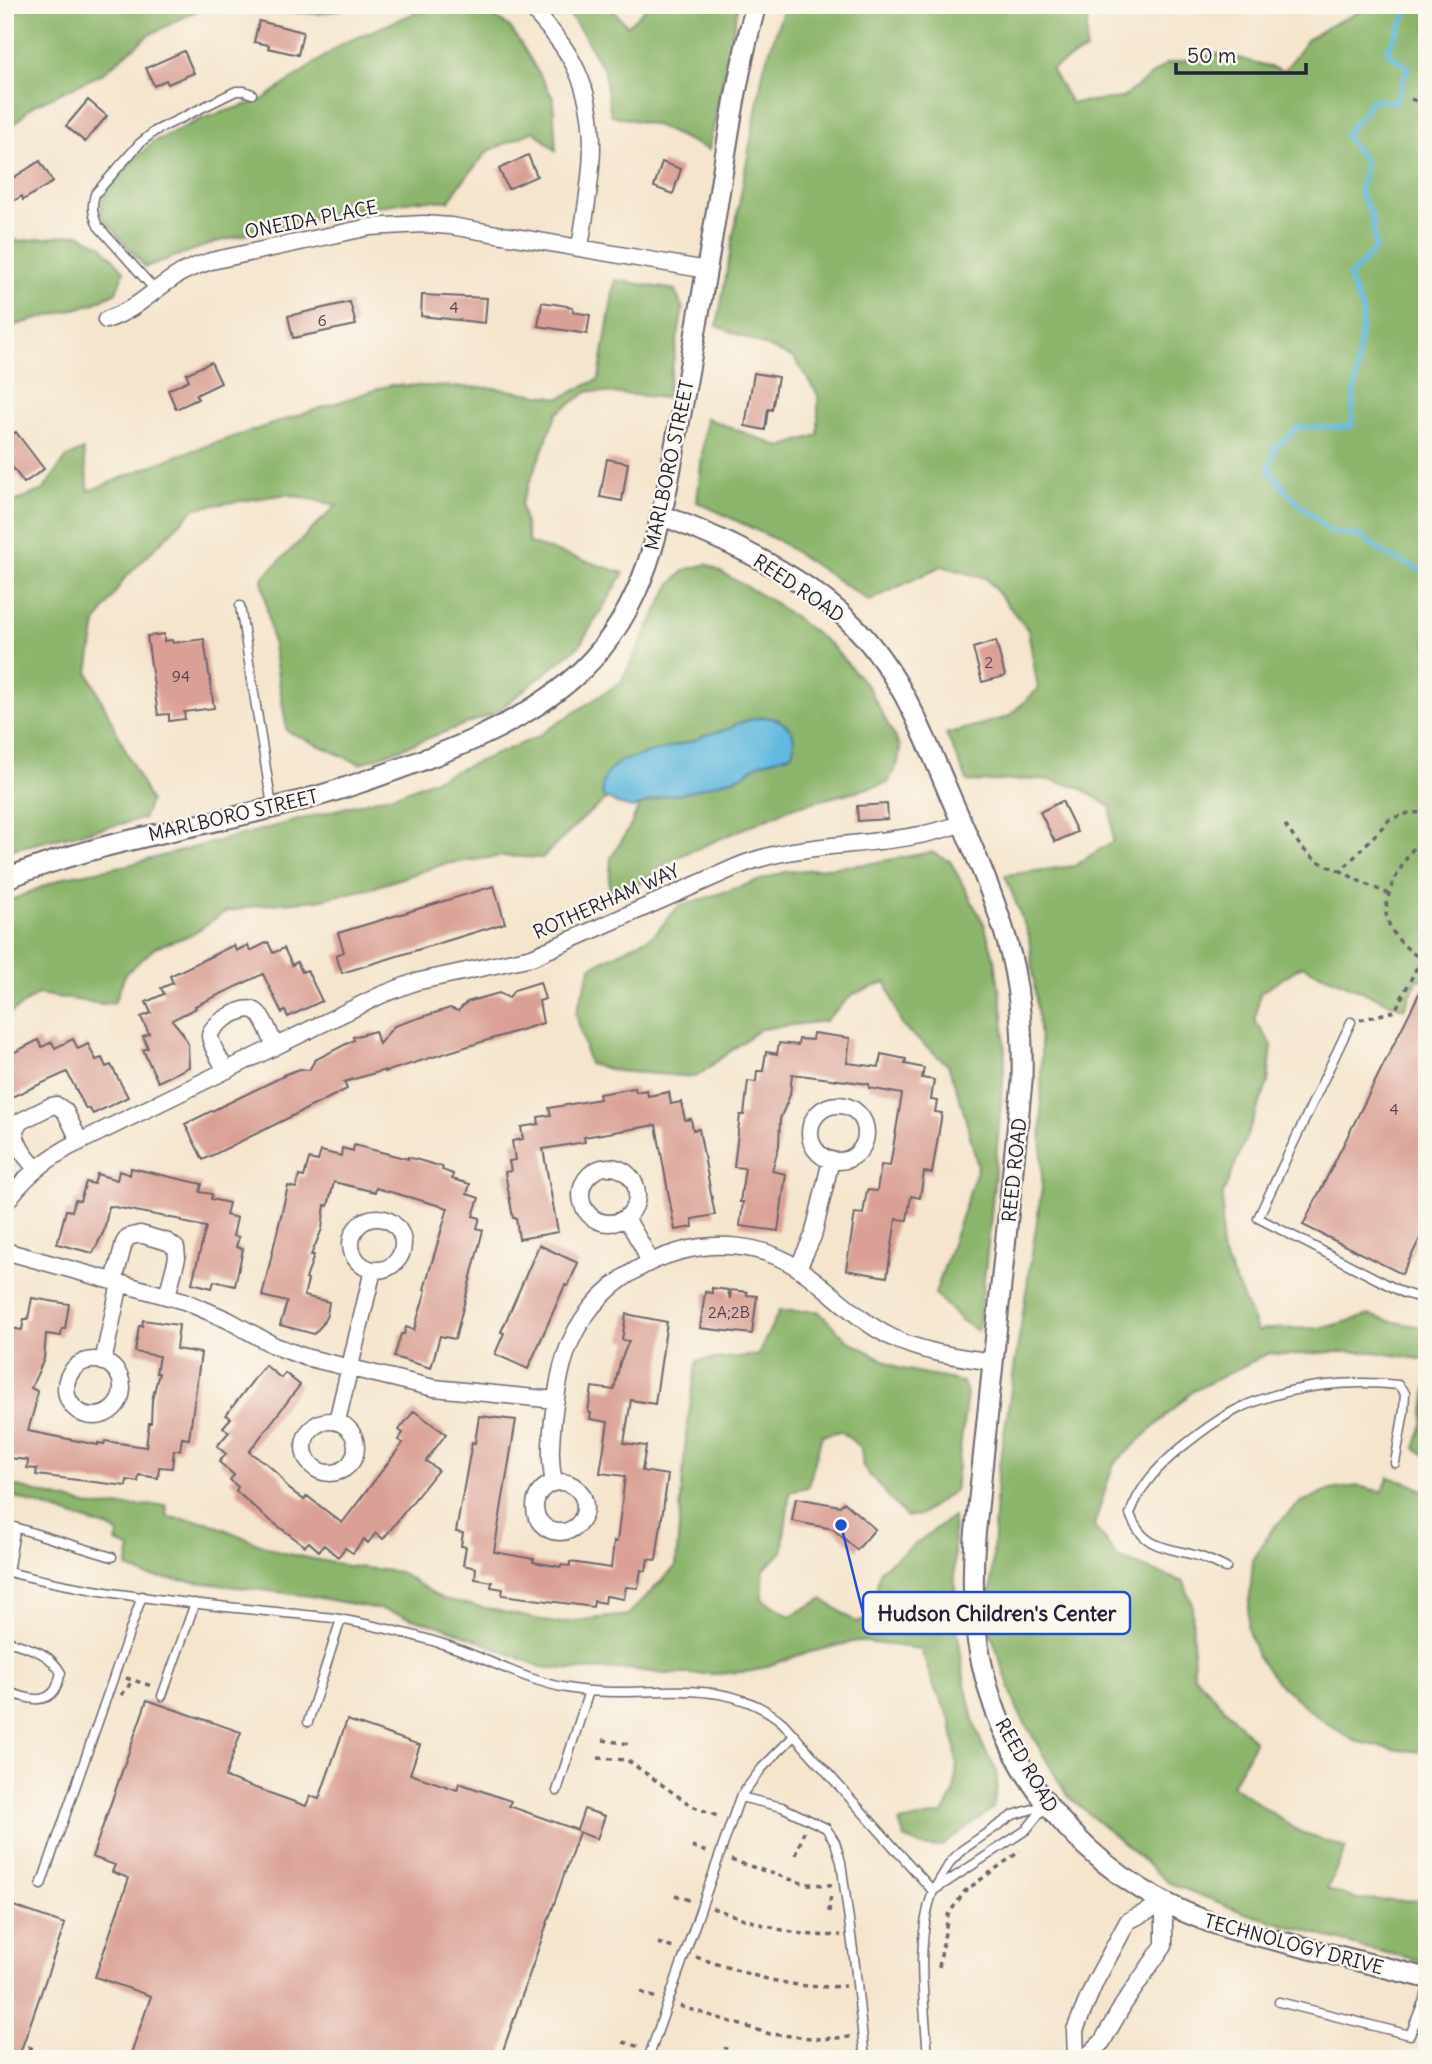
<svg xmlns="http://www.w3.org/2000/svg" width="1432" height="2064" viewBox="0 0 1432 2064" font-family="Delius,sans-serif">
  <rect width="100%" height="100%" fill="#fbf7ec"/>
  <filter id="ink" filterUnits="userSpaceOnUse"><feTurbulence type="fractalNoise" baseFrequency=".0143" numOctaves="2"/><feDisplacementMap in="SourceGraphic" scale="14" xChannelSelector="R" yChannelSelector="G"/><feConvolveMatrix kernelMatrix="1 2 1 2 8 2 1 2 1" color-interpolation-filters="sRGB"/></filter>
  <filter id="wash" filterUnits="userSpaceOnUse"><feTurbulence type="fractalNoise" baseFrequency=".00686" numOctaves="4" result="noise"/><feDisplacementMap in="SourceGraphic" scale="28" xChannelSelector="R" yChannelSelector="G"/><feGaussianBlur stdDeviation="1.57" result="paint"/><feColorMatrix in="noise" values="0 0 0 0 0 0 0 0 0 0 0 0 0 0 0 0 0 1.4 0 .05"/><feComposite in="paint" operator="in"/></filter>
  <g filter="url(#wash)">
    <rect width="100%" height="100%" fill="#f5e5cd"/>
    <!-- forest -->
    <path fill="#8cb56c" stroke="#576c54" stroke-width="2" d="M5,5H342V9L319,14L205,6L149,35L102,74L32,106L5,134Z
      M563,5H609L627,26L647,7L646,5H738L709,150L655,125L611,115L604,71L583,34Z
      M785,5H1088L1086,50L1051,69L1071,103L1122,98L1166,64L1221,53L1284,71L1308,39L1331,25L1375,5H1427V981L1418,979L1404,1009L1302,966L1260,993L1255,1021L1272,1045L1268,1083L1223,1194L1221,1249L1258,1332L1263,1329L1323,1328L1370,1315L1389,1321L1427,1328V1360L1374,1352H1333L1287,1355L1269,1353L1193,1391L1113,1465L1094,1526L1118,1558L1184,1582L1192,1604L1194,1675L1255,1742L1232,1785L1299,1832L1346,1848L1327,1889L1355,1899L1427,1901V1962L1361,1947L1245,1913L1169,1883L1066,1794L1017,1709L989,1627L997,1480L1042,1188L1041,1047L1029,936L1005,875L1074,866L1113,841L1111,807L1078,787L1044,779L968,782L946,734L1008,717L1038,689L1028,630L986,578L941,566L869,601L777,540L697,502L706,418L781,447L818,435V395L794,358L717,326L764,67Z
      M459,6L483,10L510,27L525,50L553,98L556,151L534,131L488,151L458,187L449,201L419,200L334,213L216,242L145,267L101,215L102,198L120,173L153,142L201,119L262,100L344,43L415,13Z
      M79,234L102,246L124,271L116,292L93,304L5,328V240L21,241Z
      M615,280L675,290L683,309L666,398L589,391L557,413L521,504L529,543L624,573L579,646L495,713L360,764L287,731L262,578L337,505L287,494L195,508L124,579L96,623L88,672L150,801L143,819L12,849L5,852V506L43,490L66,458L83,450L89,491L176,456L390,385L494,388L560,398L599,379Z
      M707,564L775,603L831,645L868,687L900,747L898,763L888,783L794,807L673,859L639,884L608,899L611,858L632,823L639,806L664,796L681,794L741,776L760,763L788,755L779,720L761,717L738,723L729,729L706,735L696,740L621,761C609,769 599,780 603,796L607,799L589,813L542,858L502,856L444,864L372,888L317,900L260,905L225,912L191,935L156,947L126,973L114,1003L102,1004L38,994L5,1017V903L65,877L128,865L404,792L535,738L621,682L670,585L685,570Z
      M931,852L950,861L984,924L995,961L1003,1014L1005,1059L990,1227L978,1331L961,1320L935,1294L978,1167L962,1105L948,1065L902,1026L886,982L853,994L825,1021L760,1029L696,1077L617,1071L589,1064L576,1013L591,967L654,935L678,907L785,872L867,864Z
      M779,1311H818L847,1340L898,1368L963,1382L967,1393L955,1490L920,1515L906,1517L863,1467L861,1448L841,1431L822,1435L808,1487L790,1491L782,1552L764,1569L762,1599L790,1616L822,1599L856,1622L882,1619L893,1604L876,1592L880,1570L953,1516L956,1621L965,1684L973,1720L982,1744L997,1772V1787L993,1808L942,1846L924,1847L905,1838L899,1822L943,1814L954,1794L957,1763L951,1720L934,1687L921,1649L857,1641L802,1654L753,1671L717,1674H665L630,1669L577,1670L541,1667L453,1630L384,1610L310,1596L147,1576L127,1568L131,1549L116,1542L119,1534L112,1529L5,1494V1478L14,1486L94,1507L166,1505L168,1517L207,1522L279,1552L348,1566L399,1572L443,1599L555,1623L628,1615L676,1566L686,1435L697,1361L758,1355Z
      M1427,1385V1456L1415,1448L1423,1424Z
      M1389,1477L1411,1484L1427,1492V1752L1397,1750L1354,1741L1319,1718L1277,1682L1257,1656L1247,1628L1253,1560L1273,1528L1301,1502L1330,1490L1358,1486L1382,1492Z"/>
    <!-- water -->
    <path fill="#62badf" stroke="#426e8d" stroke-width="2" d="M761,717C781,718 799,727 793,751L789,755L760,763L741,776L681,794L664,796L633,808L617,804L603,796C599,780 609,769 621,761L696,740L706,735L729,729L738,723Z"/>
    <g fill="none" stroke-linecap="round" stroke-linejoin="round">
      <!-- stream -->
      <path stroke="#62badf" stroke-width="5" d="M1407,5L1404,19L1387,52L1408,68L1396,101L1372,100L1345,136L1366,162L1360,191L1372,216L1376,248L1349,277L1363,312L1351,427H1299L1274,450L1269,470L1296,501L1331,532L1361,536L1387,555L1427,573"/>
    </g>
    <g id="blocks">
      <!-- building -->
      <path fill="#daa095" d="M259,21L303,32L298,55L268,48L269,45L254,42Z
        M184,51L194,73L168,84L166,80L154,86L146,68Z
        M88,100L107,116L85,142L66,126Z
        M528,155L537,176L508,189L499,169Z
        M40,161L53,182L23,200L22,196L5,206V183Z
        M662,162L681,169L673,194L654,187Z
        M422,295L487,298L485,323L421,316Z
        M350,302L356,325L293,338L288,316Z
        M542,302L573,307V312L590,315L587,334L538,326Z
        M211,362L221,383L196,395L198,399L176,409L168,390L189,380L186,374Z
        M754,373L778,377L772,410L768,409L765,430L745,426Z
        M16,432L44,469L24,483L5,457V440Z
        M607,459L628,463L622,501L600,497Z
        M164,634V641L172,640L173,643L204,639L214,708L184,712L185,719L169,721V714L158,715L147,636Z
        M996,641L1005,676L982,682L973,648Z
        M1062,801L1077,832L1055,842L1040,812Z
        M887,804L888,819L858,821L857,806Z
        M494,886L505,923L342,973L336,955L344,952L338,933Z
        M268,942L273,953L284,948L292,965L297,962L302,972L307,970L322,1001L288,1017L285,1011L282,1013L263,974L195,1006L196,1008L172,1020L182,1032L188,1044L189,1067L158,1082L143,1050L148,1048L143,1036L149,1034L141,1017L151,1013L146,1002L164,994L161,988L173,983L170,976L234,945L236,951L248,945L250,951Z
        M1427,978V1225L1402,1274L1303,1225Z
        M540,982L545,999L539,1001L543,1023L385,1072V1070L344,1082L347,1089L203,1160L185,1124L284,1076L283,1075L300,1069L309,1070L315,1060L354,1040L353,1037L375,1031L379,1044L394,1026L450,1008L458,1011L467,1002L499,993L509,998L514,990Z
        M813,1033L850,1038L847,1063L879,1067L881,1054L906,1059L905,1064L924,1068L922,1078L934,1080L931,1100L937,1101L935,1112L942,1113L932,1173L924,1172L920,1198L911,1196L907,1220L896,1219L887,1277L846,1270L855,1213L863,1214L867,1190L877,1191L881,1165L890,1166L902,1094L869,1088V1084L792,1074L790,1095L780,1119L779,1146L772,1171L786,1174L778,1231L740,1226L743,1202H740L745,1168L734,1167L740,1115H744L748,1081L756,1082L757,1071H763L766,1052L777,1054L779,1043L798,1045L799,1039L812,1040Z
        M73,1039L78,1049L88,1044L96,1060L102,1058L106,1067L111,1065L128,1097L93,1114L89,1108L86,1109L67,1072L5,1100V1057L38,1040L42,1047L52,1042L55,1048Z
        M635,1088L636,1092L647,1090L648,1096L669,1092L671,1104L681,1102L685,1120L691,1119L693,1130L699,1129L715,1215L692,1219L693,1227L675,1230L656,1125L584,1137L585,1142L543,1149L558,1232L519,1239L516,1218H513L505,1172L511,1171L509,1161L515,1160L512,1141L523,1139L521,1127L539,1124L538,1117L551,1115L549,1108L600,1099L599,1094Z
        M354,1145L408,1159V1157L443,1167L442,1170L453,1174L452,1179L470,1184L467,1194L479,1198L473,1216L480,1218L477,1228L483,1230L455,1339L440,1336L431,1368L394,1357L401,1334H404L406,1327L414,1330L426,1290L424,1289L448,1208L376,1188L375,1192L334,1182L328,1206L325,1205L322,1229L311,1255H314L306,1279L308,1280L304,1296L329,1302L327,1315L322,1325L314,1334L280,1325L287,1302L262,1296L288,1186L296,1188L299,1176L304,1177L309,1159L318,1161L321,1151L341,1156L342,1148L353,1151Z
        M131,1168L202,1184L200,1192L212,1194L211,1199L229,1203L226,1215L237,1218L233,1236L239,1237L236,1247L243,1249L235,1286L214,1281L212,1288L192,1283L206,1227L182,1222V1220L109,1206L104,1231L93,1253L57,1244L66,1210L72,1211L75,1200L80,1201L86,1182L94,1184L97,1174L117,1180L119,1171L130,1175Z
        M539,1245L578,1263L568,1286L565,1285L528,1369L495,1354L504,1333L501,1332Z
        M712,1288L728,1290L730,1299L731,1290L747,1292V1295L757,1296L752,1334L700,1328L705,1292L712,1293Z
        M32,1298L69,1304L65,1329H62L61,1336L46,1334L44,1359L31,1388L37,1391L35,1406L28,1431L98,1445V1443L104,1444L105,1441L146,1447L149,1423H151L152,1400L159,1373H156L159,1356L135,1352L139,1326H142L143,1320L179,1325L176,1349L201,1353L189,1439L182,1438L180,1450H174L172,1468L159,1467L158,1478L139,1475L138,1482L127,1480L126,1486L36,1475L37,1469L27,1468L28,1460L8,1458L10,1447H5V1327L22,1330L24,1319H28Z
        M626,1314L667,1322L655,1404L631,1400L624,1443L646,1446L642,1471L668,1475L656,1560L648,1559L646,1571L641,1570L638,1588L626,1587L624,1599L606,1596L605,1603L594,1601L593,1607L502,1595L503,1589L491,1587L492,1582L475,1579L476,1568L463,1565L466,1547L461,1546L463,1533L456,1532L472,1442L475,1443L479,1416L516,1420L494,1552L534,1559L533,1562L561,1567V1565L570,1566V1562L611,1568L614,1541L617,1542L625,1476L600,1473L608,1422L590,1419L591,1413L588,1412L592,1387L614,1390L620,1362L629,1341L622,1340Z
        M265,1365L281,1378L285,1373L300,1385L249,1452L267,1464L277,1473L288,1488L304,1500L307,1496L342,1523L403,1443L398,1440L403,1433L399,1430L414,1411L446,1434L426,1461L438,1470L383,1539L376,1533L368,1543L364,1539L353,1553L345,1548L338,1557L324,1545L319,1551L309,1542L305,1546L263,1515L236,1491L238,1487L230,1480L234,1475L219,1462L226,1454L217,1446L229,1432L223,1427L231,1418L226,1415Z
        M796,1498L840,1506L844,1502L875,1529L857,1550L833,1529L792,1521Z
        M147,1700L241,1732L225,1777L306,1806L310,1796L319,1799L347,1720L420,1745L410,1774L457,1790L459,1783L511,1801L509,1806L577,1830L584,1809L605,1816L597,1839L579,1832L500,2059H129L151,1996L95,1977L129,1878L112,1872L115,1865L92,1857Z
        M5,1903L65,1924L18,2059H5Z"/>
    </g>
  </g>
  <g filter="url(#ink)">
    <use href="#blocks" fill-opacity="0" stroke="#6c666e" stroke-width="2"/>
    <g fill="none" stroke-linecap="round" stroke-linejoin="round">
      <!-- service casing -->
      <g stroke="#6c666e" stroke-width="11">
        <path id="service" d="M156,291L98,226C93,215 91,207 95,194L140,143L155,131L236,91H244L252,94
          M240,606L272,806
          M1351,1022L1258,1218L1404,1293L1427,1300
          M5,1523L14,1527L15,1531L8,1572
          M14,1527L112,1557
          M1226,1568C1218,1564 1209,1560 1201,1557C1170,1547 1143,1551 1130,1514C1140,1485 1159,1466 1182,1447C1200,1433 1219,1418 1240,1408C1287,1386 1347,1379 1398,1385L1405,1393L1404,1411L1395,1463
          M5,1571C110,1599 225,1606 333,1618C373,1625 413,1634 452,1647C490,1660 527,1681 567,1688C639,1702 722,1670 783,1723L933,1891C914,1944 925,2003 928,2059
          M5,1640C28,1648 49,1651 61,1673C59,1678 58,1686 55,1690C43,1707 21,1696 5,1691
          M162,1696L195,1603
          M308,1722L341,1619
          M557,1791L589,1691
          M740,1797L782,1807L826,1828L835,1842L841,1862L855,1965L865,2059
          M1046,1805L1026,1830L933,1891L951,1861L962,1850L1013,1815Z
          M41,1885L142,1596
          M1279,2002L1410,2035L1427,1992
          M648,2059L740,1797L762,1768L795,1735"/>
      </g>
      <!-- minor casing -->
      <g stroke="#6c666e" stroke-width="19">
        <path id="minor" d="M529,5C547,26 566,46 577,71C603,127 589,189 580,247
          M106,320C138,309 149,293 176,276C186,269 199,265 211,261L370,227L423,224L451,226L707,270
          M226,1070C221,1061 211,1047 210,1036C210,1024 243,1006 253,1010C264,1014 270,1036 275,1046
          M810 1133a28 28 0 1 1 56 0a28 28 0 1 1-56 0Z
          M581 1195a28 28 0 1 1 56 0a28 28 0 1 1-56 0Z
          M36,1168C26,1158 15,1143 15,1129L21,1121L51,1106L56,1105L65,1111L80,1142
          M5,1204C23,1178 43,1162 69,1147L381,995L415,982L532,957L736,867C807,837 890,851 962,823
          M351 1244a26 26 0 1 1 52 0a26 26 0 1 1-52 0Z
          M626,1218L643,1247L649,1262
          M5,1251L184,1301L228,1320L275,1346L305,1357L434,1388L556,1400
          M798,1268L813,1236L831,1160
          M114,1281L124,1243L128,1237L140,1234L168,1242L176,1248L177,1258L167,1296
          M66 1388a28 28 0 1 1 56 0a28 28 0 1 1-56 0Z
          M103,1362L120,1283
          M304 1447a26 26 0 1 1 52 0a26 26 0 1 1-52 0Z
          M337,1421L373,1270
          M535 1507a25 25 0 1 1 50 0a25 25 0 1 1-50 0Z
          M554,1482C549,1460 551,1442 553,1419C558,1383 562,1350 583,1319C626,1254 724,1223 793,1265C828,1286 854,1319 891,1337C923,1353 960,1357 994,1362
          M1076,2059L1075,2030L1095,1982L1128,1921L1164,1903V1945L1123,2005L1102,2042L1084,2059"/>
      </g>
      <!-- tertiary casing -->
      <g stroke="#6c666e" stroke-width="23">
        <path id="tertiary" d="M661,515C724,539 801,574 849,621C896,666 920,725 945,784C969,840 996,896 1011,956C1021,997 1023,1040 1022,1082L975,1537C972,1578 972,1620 981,1660C1009,1791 1103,1890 1230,1929L1427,1978
          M5,879C120,832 245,823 362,782C439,755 523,727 583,669C655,599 664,501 682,408C693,347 704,287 714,226C726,152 736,77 756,5"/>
      </g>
      <!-- path -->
      <path stroke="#6c666e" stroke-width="3.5" stroke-dasharray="5 5" stroke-linecap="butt" d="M1411,99L1427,106
        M1285,825C1303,851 1311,861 1341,871
        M1389,894L1361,882L1341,871L1390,819L1409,813L1427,812
        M1360,1020L1395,1011L1421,959C1406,948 1392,937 1387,918C1380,896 1411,847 1427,832
        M126,1678L152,1686
        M121,1695L127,1689L132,1680
        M5,1723L7,1717
        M603,1740L629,1744
        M598,1758L627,1760L692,1806L720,1817
        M692,1847L707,1852
        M796,1855L804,1831
        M731,1860L805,1884L832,1885
        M675,1895L692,1901
        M712,1908C754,1922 796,1939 841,1935
        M829,1912L831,1893
        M658,1943L676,1949
        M696,1957C745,1973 792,1991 845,1986
        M939,1967L948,1915L965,1891L1020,1851
        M641,1992L656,1998
        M680,2006L770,2034L820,2039L850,2037
        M623,2042L640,2047
        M28,2047L37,2050L34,2059
        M661,2054L675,2059
        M722,2059L726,2047"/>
      <!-- service -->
      <use href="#service" stroke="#fff" stroke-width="8"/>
      <!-- minor -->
      <use href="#minor" stroke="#fff" stroke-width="16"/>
      <!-- tertiary -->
      <use href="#tertiary" stroke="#fff" stroke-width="19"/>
    </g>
  </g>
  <g text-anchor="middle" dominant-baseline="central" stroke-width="5" stroke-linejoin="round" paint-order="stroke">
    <!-- number labels -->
    <g font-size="16" fill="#504252">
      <text x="454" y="307">4</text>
      <text x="322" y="320">6</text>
      <text x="989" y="662">2</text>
      <text x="181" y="676">94</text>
      <text x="1394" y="1109">4</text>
      <text x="729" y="1312">2A;2B</text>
    </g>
    <!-- street labels -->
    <g font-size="19" fill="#22223b" stroke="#fbf7ec">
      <text transform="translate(311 219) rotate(-11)">ONEIDA PLACE</text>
      <text transform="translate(669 465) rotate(-78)">MARLBORO STREET</text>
      <text transform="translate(799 588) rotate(34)">REED ROAD</text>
      <text transform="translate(233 815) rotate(-13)">MARLBORO STREET</text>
      <text transform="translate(606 901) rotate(-24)">ROTHERHAM WAY</text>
      <text transform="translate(1014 1170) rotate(-84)">REED ROAD</text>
      <text transform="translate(1027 1765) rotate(60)">REED ROAD</text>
      <text transform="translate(1294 1944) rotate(15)">TECHNOLOGY DRIVE</text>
    </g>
  </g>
  <!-- callouts -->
  <path fill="none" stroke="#1d4ed8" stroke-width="2.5" d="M841 1525L863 1613"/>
  <circle fill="#1d4ed8" stroke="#fbf7ec" stroke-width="2.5" cx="841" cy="1525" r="7"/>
  <rect fill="#fbf7ec" stroke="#1d4ed8" stroke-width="2.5" x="863" y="1592" width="267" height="42" rx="7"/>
  <g font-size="21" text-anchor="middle" font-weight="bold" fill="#22223b">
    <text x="997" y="1621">Hudson Children's Center</text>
  </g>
  <!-- margin -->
  <rect width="1432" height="2064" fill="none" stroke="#fbf7ec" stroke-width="28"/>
  <!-- scale -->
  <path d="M1176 63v10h130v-10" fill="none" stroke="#22223b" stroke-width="3.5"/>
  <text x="1187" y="63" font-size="21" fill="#22223b" stroke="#fbf7ec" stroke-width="5" paint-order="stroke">50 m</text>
</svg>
